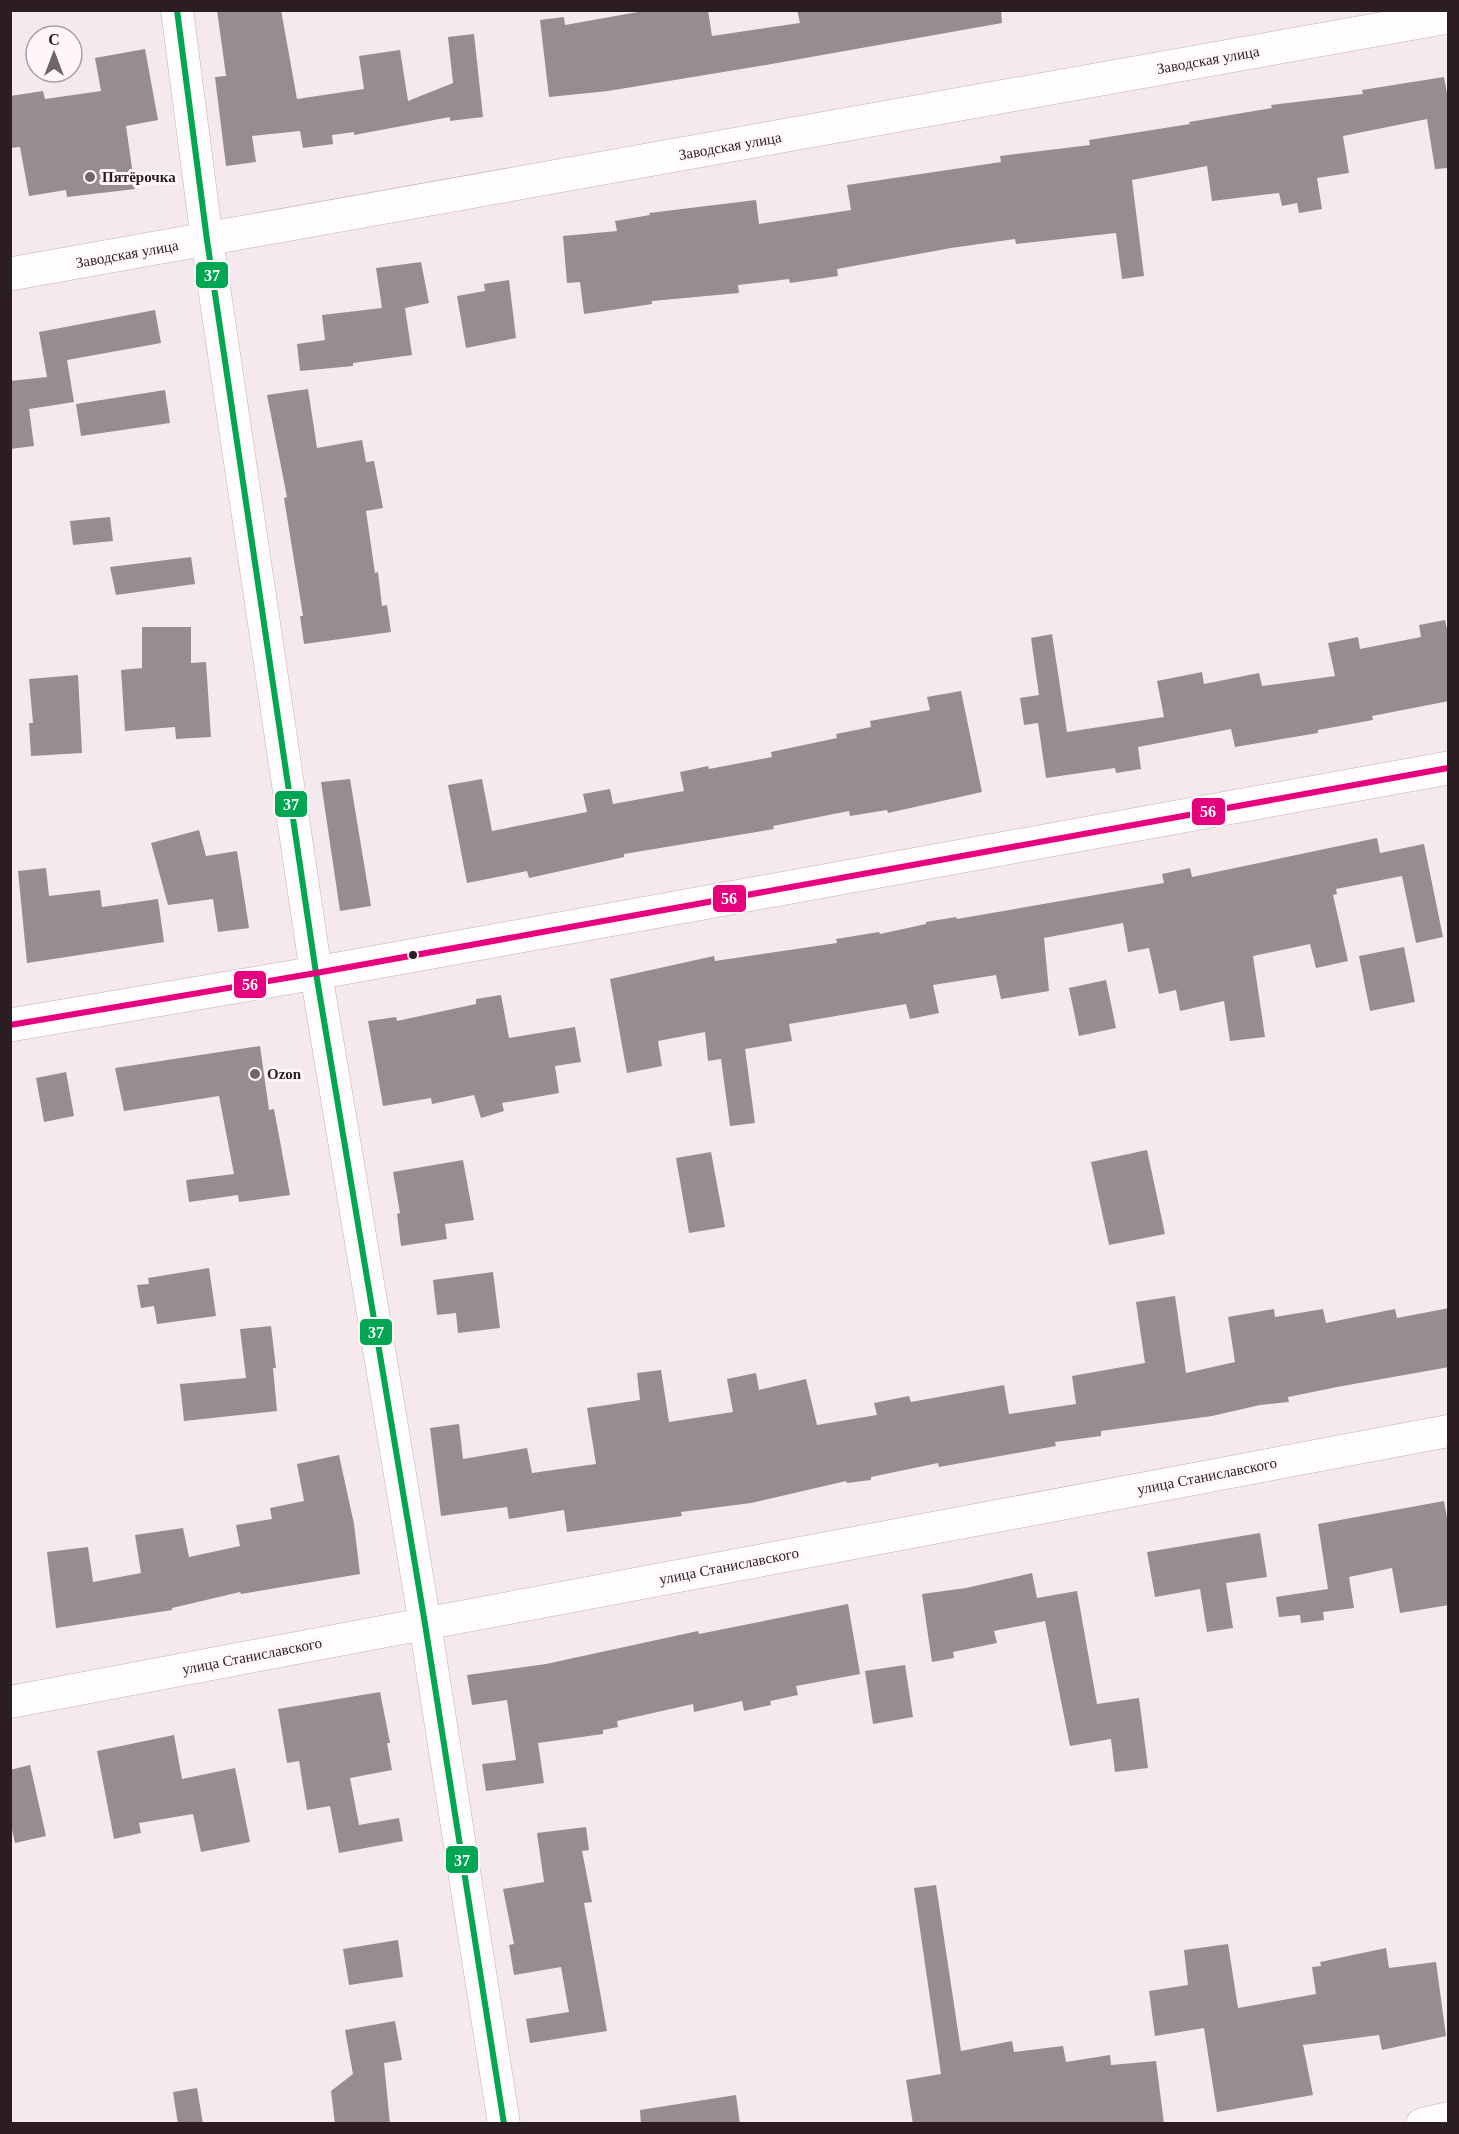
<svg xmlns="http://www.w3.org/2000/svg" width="1459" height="2134" viewBox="0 0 1459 2134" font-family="'Times New Roman',serif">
  <rect width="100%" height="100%" fill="#f6e9ed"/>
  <!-- building -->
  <path fill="#988c90" d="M217,10H281L297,99L364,89L359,56L400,50L408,101L453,83L448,37L474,34L483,117L450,121V117L354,135V132L332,135L333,144L303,148L300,131L252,136L256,162L226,166L215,77L226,76Z
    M649,10H708L712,36L800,23L797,10H1001L1002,23L766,65L608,91L549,97L540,20L564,17L565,25Z
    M145,49L158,120L126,126L135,189L67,197L66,190L29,196L20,147L10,148V96L43,91L45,99L101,91L95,58Z
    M1444,77L1449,104V168L1435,169L1427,119L1343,136L1349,173L1317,178L1322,209L1299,213L1297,203L1282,206L1279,193L1212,201L1207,166L1132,180L1144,276L1122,279L1116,233L1016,244L1015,239L951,248L837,269L838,276L790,283L789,279L738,285L739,293L652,301V304L584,314L580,282L567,283L563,236L617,231L615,221L650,215L649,213L756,200L759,224L851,210L847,185L1001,162L1000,156L1090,145L1089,140L1190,124L1189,122L1272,108L1271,105L1363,94L1362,90Z
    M421,262L429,303L405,308L412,355L353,363V366L300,371L297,344L325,340L322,315L382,308L376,268Z
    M509,280L516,338L466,348L457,296L485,291L484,284Z
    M155,310L161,343L67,360L74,402L29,409L34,446L10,449V381L47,377L39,332Z
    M308,389L317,448L362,440L366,462L374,461L383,508L366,511L375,573L378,572L382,606L387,605L391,632L304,644L300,616H303L284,498L287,497L267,395Z
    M165,390L170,423L81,436L76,404Z
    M110,517L113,541L73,545L70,521Z
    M191,557L195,584L116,595L110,567Z
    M1445,620L1449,638V701L1372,716L1373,720L1318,730V733L1235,747L1231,729L1138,747L1141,769L1116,773L1115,768L1046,778L1038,723L1024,725L1020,698L1039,695L1031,638L1052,634L1067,732L1164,717L1157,681L1202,672L1204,684L1259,673L1262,686L1335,676L1328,643L1358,637L1360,649L1421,637L1419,625Z
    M142,627H191V663L206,662L211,737L176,739L175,727L125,731L121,670L142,668Z
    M78,675L82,753L31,756L29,723H33L29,679Z
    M961,691L982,792L888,813L887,810L850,816L849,811L773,826L774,829L624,854V857L529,878L527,871L467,883L448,785L482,779L492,831L587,812L583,794L610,789L613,804L684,791L680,772L708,766L709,769L772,757L771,752L837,738L836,734L871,727L870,721L930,710L927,697Z
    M350,779L371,906L340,911L321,782Z
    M199,830L206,856L237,851L249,928L218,932L213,899L168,905L151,843Z
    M1377,838L1380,853L1424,844L1443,937L1416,943L1402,876L1336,889L1337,894L1333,895L1348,961L1316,968L1310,944L1253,956L1265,1037L1230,1041L1224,1001L1180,1011L1176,990L1159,994L1149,948L1128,952L1123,923L1044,938L1049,991L1001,999L996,975L933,985L939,1013L910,1019L906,1004L789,1024L792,1041L745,1049L755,1123L730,1126L721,1059L708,1061L705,1032L658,1041L662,1066L627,1073L610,979L714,956L715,961L837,943L836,939L879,932L880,934L926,924V922L956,917L957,919L1164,883L1162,874L1190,868L1192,877Z
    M46,868L49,896L100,890L102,907L158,899L164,942L27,963L18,871Z
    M1404,947L1415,1002L1370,1011L1359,956Z
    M1106,980L1116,1028L1079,1036L1069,988Z
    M501,995L509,1038L575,1027L581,1062L555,1066L559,1093L502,1103L504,1111L481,1118L474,1095L432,1104L431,1098L383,1106L368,1021L396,1017L397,1021L476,1004V999Z
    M260,1046L269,1110L274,1109L290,1195L239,1202L238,1195L189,1202L186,1180L234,1174L219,1096L124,1111L115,1068Z
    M66,1072L74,1116L44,1122L36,1078Z
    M1147,1150L1165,1234L1109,1245L1091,1162Z
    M711,1152L725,1227L689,1233L676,1158Z
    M463,1160L474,1220L445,1224L447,1239L401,1246L397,1214L400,1213L393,1172Z
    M209,1268L216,1316L157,1324L154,1306L141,1308L137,1285L149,1284L148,1278Z
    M493,1272L500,1328L458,1333L456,1313L437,1315L433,1280Z
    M1175,1296L1186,1373L1235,1362L1228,1317L1274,1309L1275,1317L1323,1309L1326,1323L1395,1309L1397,1318L1449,1308V1367L1337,1387L1288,1397L1289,1402L1260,1405L1212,1416L1101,1431V1436L1055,1442L1056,1446L939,1467L938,1463L871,1477V1480L847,1483L846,1481L751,1503L681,1512L682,1516L567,1532L564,1510L509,1519L507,1507L441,1516L430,1428L459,1424L463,1459L527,1448L532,1473L596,1464L587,1408L640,1400L637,1373L661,1370L669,1422L733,1412L727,1379L756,1373L759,1390L806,1379L817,1425L877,1415L874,1403L909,1396L911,1402L1004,1385L1009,1414L1076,1404L1072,1376L1145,1363L1136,1302Z
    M271,1326L276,1368H273L277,1411L184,1421L180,1384L246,1378L240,1329Z
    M339,1455L354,1524L360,1574L241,1594L240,1592L172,1608V1610L56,1628L47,1552L88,1547L93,1582L141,1573L135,1535L183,1528L189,1557L240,1546L236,1525L272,1519L270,1508L304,1501L297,1464Z
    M1444,1501L1449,1529V1605L1400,1613L1392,1568L1349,1577L1354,1608L1323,1612L1324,1620L1301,1623L1300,1615L1279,1617L1276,1597L1328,1589L1318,1524Z
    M1260,1533L1267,1577L1226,1583L1233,1628L1207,1632L1200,1589L1155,1597L1147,1552Z
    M1032,1573L1037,1598L1077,1591L1097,1704L1139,1698L1148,1768L1115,1772L1111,1739L1070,1746L1045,1621L994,1631L997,1643L953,1652L954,1658L932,1662L922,1594L966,1588Z
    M848,1604L860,1674L796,1686L798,1695L770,1701L771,1705L744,1711L742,1701L694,1712L693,1704L617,1721L618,1727L603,1730V1734L538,1743L544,1783L486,1791L482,1764L516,1760L507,1700L472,1705L467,1675L546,1664L698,1631L699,1634Z
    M905,1665L913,1717L873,1724L865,1671Z
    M380,1692L390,1743H387L392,1770L350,1778L359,1825L399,1818L403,1841L339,1853L330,1806L307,1810L299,1761L287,1763L278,1709Z
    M174,1735L182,1779L235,1768L250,1842L201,1852L193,1814L139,1823L141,1833L114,1839L97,1751Z
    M30,1765L46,1836L15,1843L10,1821V1770Z
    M586,1827L589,1850L582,1851L592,1902L584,1903L607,2031L530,2043L526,2019L569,2012L561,1967L514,1975L509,1945L514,1944L503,1889L544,1882L537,1833Z
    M936,1885L961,2051L1012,2041L1014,2052L1063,2046L1066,2062L1110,2055L1111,2065L1156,2061L1164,2124H913L906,2080L941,2074L914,1888Z
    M398,1940L403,1977L349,1985L343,1949Z
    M1228,1944L1238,2008L1316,1994L1312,1967L1321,1966L1320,1962L1386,1948L1389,1968L1436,1962L1446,2036L1382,2050L1379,2035L1303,2045L1313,2095L1217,2112L1204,2028L1155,2036L1149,1991L1188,1985L1184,1950Z
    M395,2021L402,2060L384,2063L390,2124H335L331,2091L353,2074L345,2030Z
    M197,2088L203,2124H178L173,2092Z
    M736,2095L740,2124H641L640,2110Z"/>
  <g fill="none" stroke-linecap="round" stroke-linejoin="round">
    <!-- minor casing -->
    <g stroke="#c0b3b7" stroke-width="33">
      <path id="minor" d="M177,10L207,240L316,973L425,1624L504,2124
        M10,1702L1448,1431
        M1422,2124L1448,2118"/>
    </g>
    <!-- major casing -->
    <g stroke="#c0b3b7" stroke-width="34">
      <path id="major" d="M10,274L1448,17
        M10,1025L316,973L1448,768"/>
    </g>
    <!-- minor -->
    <use href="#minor" stroke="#fefcfc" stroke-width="32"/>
    <!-- major -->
    <use href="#major" stroke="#fefcfc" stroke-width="33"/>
    <!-- bus-1 casing -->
    <g stroke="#fef6f9" stroke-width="10">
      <path id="bus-1" d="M177,10L207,240L316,973L425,1624L504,2124"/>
    </g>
    <!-- bus-2 casing -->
    <g stroke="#fef6f9" stroke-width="10">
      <path id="bus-2" d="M10,1025L316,973L1448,768"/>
    </g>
    <!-- bus-1 -->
    <use href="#bus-1" stroke="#00a651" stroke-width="6"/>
    <!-- bus-2 -->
    <use href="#bus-2" stroke="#e5007d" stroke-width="6"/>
  </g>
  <!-- markers -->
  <g fill="#726469" stroke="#fef6f9" stroke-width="2">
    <circle cx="90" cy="177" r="6"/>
    <circle cx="255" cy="1074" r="6"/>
  </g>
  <circle fill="#2b1d22" stroke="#fef6f9" stroke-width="2" cx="413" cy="955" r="5"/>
  <g text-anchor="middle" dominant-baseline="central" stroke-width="6" stroke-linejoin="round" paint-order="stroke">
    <!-- street labels -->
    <g font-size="15" fill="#2b1d22" stroke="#fef6f9">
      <text transform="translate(1208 60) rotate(-10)">Заводская улица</text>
      <text transform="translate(730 146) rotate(-10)">Заводская улица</text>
      <text transform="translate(127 254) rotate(-10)">Заводская улица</text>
      <text transform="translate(1207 1476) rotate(-11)">улица Станиславского</text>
      <text transform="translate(729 1566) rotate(-11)">улица Станиславского</text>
      <text transform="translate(252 1656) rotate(-11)">улица Станиславского</text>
    </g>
    <!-- poi labels -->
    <g font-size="15" font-weight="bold" fill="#2b1d22" stroke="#fef6f9" text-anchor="start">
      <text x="102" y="177">Пятёрочка</text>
      <text x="267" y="1074">Ozon</text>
    </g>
  </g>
  <g stroke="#fef6f9" stroke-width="2">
    <rect x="195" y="261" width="34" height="28" rx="6" fill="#00a651"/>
    <rect x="274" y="790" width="34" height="28" rx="6" fill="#00a651"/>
    <rect x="1191" y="797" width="35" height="29" rx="6" fill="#e5007d"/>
    <rect x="712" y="884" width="35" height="29" rx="6" fill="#e5007d"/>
    <rect x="233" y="970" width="34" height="29" rx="6" fill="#e5007d"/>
    <rect x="359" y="1318" width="34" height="28" rx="6" fill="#00a651"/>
    <rect x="445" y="1845" width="34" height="29" rx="6" fill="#00a651"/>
  </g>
  <g font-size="16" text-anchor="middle" font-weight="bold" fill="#fff">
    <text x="212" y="281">37</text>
    <text x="291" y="810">37</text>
    <text x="1208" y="817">56</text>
    <text x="729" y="904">56</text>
    <text x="250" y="990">56</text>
    <text x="376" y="1338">37</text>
    <text x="462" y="1866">37</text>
  </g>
  <!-- border -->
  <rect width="1459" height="2134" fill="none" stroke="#2b1d22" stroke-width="24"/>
  <!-- north arrow -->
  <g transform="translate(54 54)"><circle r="28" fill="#fef6f9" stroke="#aa9fa3" stroke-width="1.5"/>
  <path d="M0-4.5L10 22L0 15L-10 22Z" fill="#726469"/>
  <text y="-9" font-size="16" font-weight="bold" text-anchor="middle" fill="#2b1d22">С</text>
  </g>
</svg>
